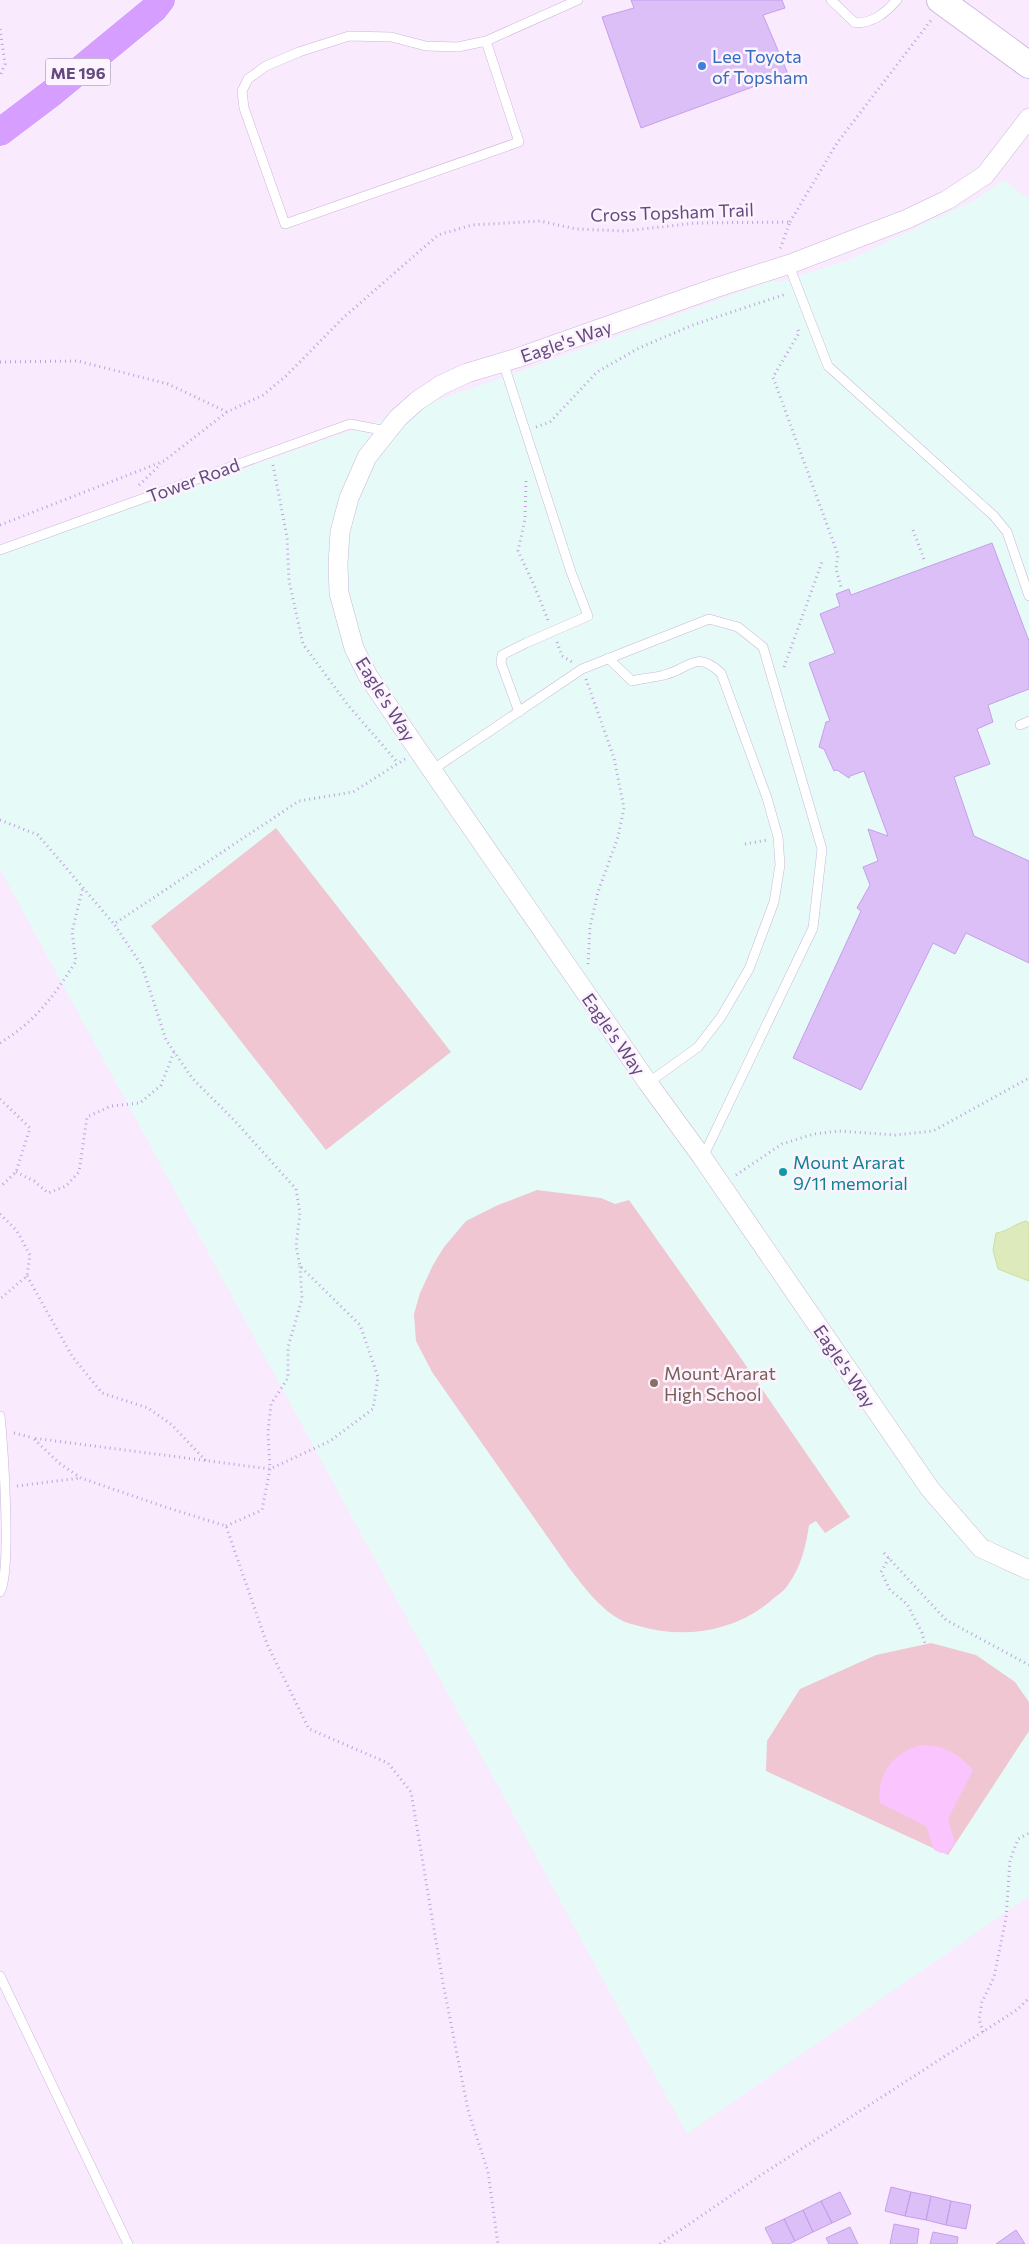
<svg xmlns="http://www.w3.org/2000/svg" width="1029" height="2244" viewBox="0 0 1029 2244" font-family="Commissioner,sans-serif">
  <rect width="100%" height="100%" fill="#f9eafe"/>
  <!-- education -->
  <path fill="#e6fbf7" d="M1003,180L1029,199V1896L687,2134L0,869V554L501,378L771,281L780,282L851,259L975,200Z"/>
  <!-- green -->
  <path fill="#efc6d1" d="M276,828L451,1052L326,1150L151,926Z
    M537,1190L601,1198L615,1204L629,1200L738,1354L850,1517L825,1533L816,1521L809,1525C806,1546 801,1567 788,1585C785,1590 779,1594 774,1598C738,1631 685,1640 639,1626C633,1624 626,1623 621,1620C600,1609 584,1587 570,1569L432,1372L416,1341L414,1314L420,1293L433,1265L444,1247L466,1221L498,1205Z
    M931,1643L976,1655L1015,1682L1029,1702V1731L948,1855L766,1771L767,1741L800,1689L876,1655Z"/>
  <!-- sand -->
  <path fill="#fac4ff" d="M920,1745C943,1744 958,1753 973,1770L948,1819L955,1843L947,1853H941L934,1850L926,1826L880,1803C876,1773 894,1753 920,1745Z"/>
  <!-- water -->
  <path fill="#ddebbc" stroke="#ccdea1" d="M1026,1221L1029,1223V1281L998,1269L993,1250L996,1233C1009,1231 1014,1224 1026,1221Z"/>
  <!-- building -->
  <path fill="#ddbff7" stroke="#c69eeb" d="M631,0H782L785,8L763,15L788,74L641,128L602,17L634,8Z
    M992,543L1029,641V689L988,705L993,722L977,729L990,764L954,777L974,836L1029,861V963L966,933L955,954L933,943L861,1090L793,1058L861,911L857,908L870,885L863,867L878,861L868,829L888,836L864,771L850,776L849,778L837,770L834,771L824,749L819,747L826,722L830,721L809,663L835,653L820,614L840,606L836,594L849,589L851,595Z
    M891,2187L911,2192L905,2216L885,2211Z
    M840,2192L851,2214L832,2223L821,2201Z
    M911,2192L931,2196L926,2220L905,2216Z
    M931,2196L951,2201L946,2225L926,2220Z
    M821,2201L832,2223L813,2232L803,2210Z
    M951,2201L971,2205L966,2229L946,2225Z
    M803,2210L813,2232L795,2241L784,2219Z
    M784,2219L795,2241L789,2244H773L765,2228Z
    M894,2224L919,2229L917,2244H890Z
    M850,2227L858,2244H829L826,2238Z
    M1016,2230L1025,2244H996Z
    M933,2232L958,2237L957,2244H930Z"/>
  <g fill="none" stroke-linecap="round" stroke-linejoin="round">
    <!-- service casing -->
    <g stroke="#cbb6da" stroke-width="10">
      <path id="service" d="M831,0L855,23C874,23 885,13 897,0
        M486,41L519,142L285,224L244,108L242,91L248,79L266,66L299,52L349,36L391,37L426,46L458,47L486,41L578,0
        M790,264L793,276L828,366L994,516L1007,532L1029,596
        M503,362L571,572L588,616L526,643L502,655L501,663L519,712
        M0,550L350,424L387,431
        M608,658L632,681C643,678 653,678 664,675C690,669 695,649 721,673L767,798L778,837L780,865L774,902L749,969L721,1017L698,1047L648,1083
        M1020,725L1029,721
        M432,770L582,669L709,619L738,627L763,647L822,849L813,928L703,1157
        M0,1416C3,1445 12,1571 0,1592
        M0,1976L128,2244"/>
    </g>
    <!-- minor casing -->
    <g stroke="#cbb6da" stroke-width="20">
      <path id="minor" d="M1029,118L985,175L947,200L907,219L790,264L715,288L517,358L467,373L441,385L417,401L398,418L367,457L349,498L340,532L338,564L339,593L354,648L368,676L418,750L648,1083L702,1157L930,1489L981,1548L1029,1570"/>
    </g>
    <!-- secondary casing -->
    <g stroke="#d0b7e2" stroke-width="28">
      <path id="secondary" d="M940,0L1029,65"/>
    </g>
    <!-- trunk casing -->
    <g stroke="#fff" stroke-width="29">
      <path id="trunk" d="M0,132L53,92L154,9L161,0"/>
    </g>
    <!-- path -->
    <path stroke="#c1a1dd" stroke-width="3" stroke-dasharray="1 4" stroke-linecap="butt" d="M0,29L5,64L0,76
      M790,222L837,143L932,19
      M798,330L799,333L773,377L838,555L836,569L841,587
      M0,362L78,361L168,384L227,412
      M536,427L550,422L597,372L639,348L693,325L786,294
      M273,465L287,537L289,581L303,644L347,704L398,763
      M526,481L525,519L518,551L534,585L548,620
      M139,485L161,464
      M0,525L164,461L227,412L263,395L286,376L343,318L438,235L472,225L540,221L576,229L625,231L696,223L790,222L780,249
      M913,530L925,562
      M557,642L562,656L572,662
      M784,667L822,562
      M586,679L614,758L624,808L618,837L598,892L590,927L588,965
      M405,759L353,792L299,801L114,924L142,966L166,1040L192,1078L235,1121L296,1189L300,1213L296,1246L300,1266L360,1325L378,1377L373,1409L330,1441L270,1469L33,1438L59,1463L81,1478L168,1508L226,1526L267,1644L309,1729L388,1763L411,1792L443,1983L468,2110L488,2172L498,2244
      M0,820L38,835L114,924
      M745,844L767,840
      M0,1043C35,1022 55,995 76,961L72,932L83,887
      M0,1099L30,1128L16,1172L0,1187
      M16,1172L34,1181L48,1193L66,1186L79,1172L87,1117L111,1106L140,1103L161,1085L174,1052
      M736,1175L782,1144L814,1134L839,1131L895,1135L933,1131L1029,1078
      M0,1214L17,1231L30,1255L27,1276L0,1299
      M27,1276L72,1356L102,1393L148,1408L172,1425L206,1461
      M14,1433L33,1438
      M17,1486L80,1478
      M226,1526L262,1510L270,1469L268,1432L271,1404L288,1378V1347L302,1299L300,1266
      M884,1553L946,1620L1029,1665
      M889,1558L881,1572L890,1590L907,1604L922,1633L925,1644
      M983,2032L979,2019L982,2002L994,1977L1006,1918L1010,1860L1018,1839L1029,1833
      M660,2244L761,2175L1018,2009L1029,1998"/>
    <!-- service -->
    <use href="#service" stroke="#fff" stroke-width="9"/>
    <!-- minor -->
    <use href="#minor" stroke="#fff" stroke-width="19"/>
    <!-- secondary -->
    <use href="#secondary" stroke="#fff" stroke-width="26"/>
    <!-- trunk -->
    <use href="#trunk" stroke="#d69efe" stroke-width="28"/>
  </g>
  <!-- markers -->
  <circle fill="#3f7fe0" stroke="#fcf3ff" stroke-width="2" cx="702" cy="66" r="5"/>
  <circle fill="#0f9aa8" stroke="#fcf3ff" stroke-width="2" cx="783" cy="1172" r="5"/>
  <circle fill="#8d6e63" stroke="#fcf3ff" stroke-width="2" cx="654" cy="1383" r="5"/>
  <g text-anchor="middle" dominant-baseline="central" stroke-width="5" stroke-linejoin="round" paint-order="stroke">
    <!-- shield labels -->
    <rect fill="#fcf3ff" stroke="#917ca4" stroke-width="1" x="45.5" y="58.5" width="65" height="27" rx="4"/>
    <g font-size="16" font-weight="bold" fill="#63497d">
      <text x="78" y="72">ME 196</text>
    </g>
    <!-- shop labels -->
    <g font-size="18" fill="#366cbe" stroke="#fcf3ff" text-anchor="start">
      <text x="712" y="56">Lee Toyota<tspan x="712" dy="21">of Topsham</tspan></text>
    </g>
    <!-- street labels -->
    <g font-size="18" fill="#63497d" stroke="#fcf3ff">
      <text transform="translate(672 212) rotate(-2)">Cross Topsham Trail</text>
      <text transform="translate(566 341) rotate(-19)">Eagle's Way</text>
      <text transform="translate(193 480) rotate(-20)">Tower Road</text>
      <text transform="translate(386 699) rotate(58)">Eagle's Way</text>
      <text transform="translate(614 1034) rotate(55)">Eagle's Way</text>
      <text transform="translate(845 1366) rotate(56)">Eagle's Way</text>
    </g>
    <!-- culture labels -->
    <g font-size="18" fill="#0d838f" stroke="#fcf3ff" text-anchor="start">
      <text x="793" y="1162">Mount Ararat<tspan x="793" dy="21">9/11 memorial</tspan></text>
    </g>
    <!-- education labels -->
    <g font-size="18" fill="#785e54" stroke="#fcf3ff" text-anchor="start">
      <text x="664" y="1373">Mount Ararat<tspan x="664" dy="21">High School</tspan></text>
    </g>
  </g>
</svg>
